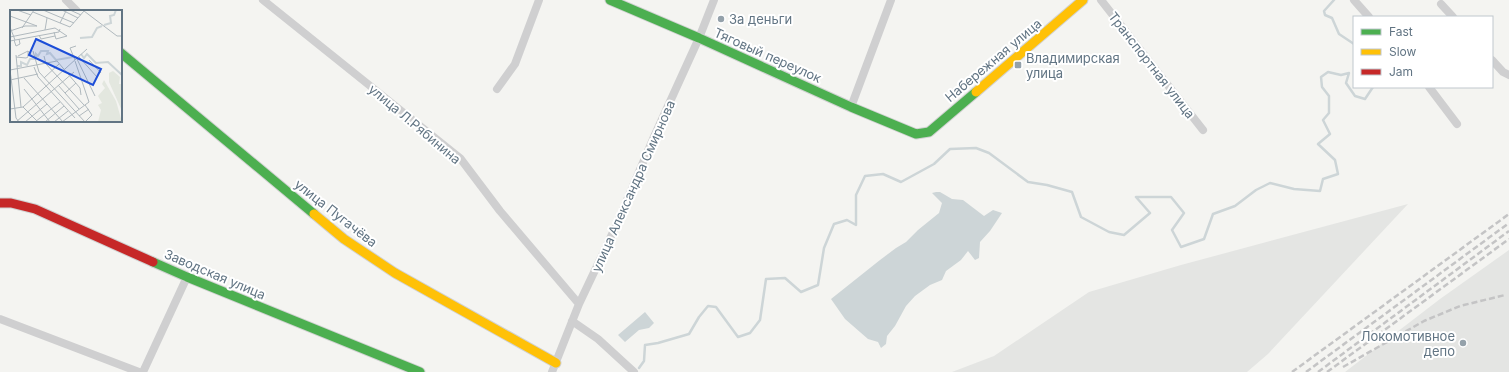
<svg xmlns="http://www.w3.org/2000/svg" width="1509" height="372" viewBox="0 0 1509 372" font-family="Inter,sans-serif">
  <rect width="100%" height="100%" fill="#f4f4f1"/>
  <!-- built -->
  <path fill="#e4e5e3" d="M1408,204L1268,354L1247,372H952L994,356L1089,292L1181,265Z
    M1509,250V372H1345L1440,299Z"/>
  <!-- water -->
  <path fill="#cdd5d7" d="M936,192H940L952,199L963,200L984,216L993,210L1002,213L990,231L980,242L979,258L975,260L968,251L961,260L946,271L942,280L930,285L915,296L906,306L895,326L887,336L886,344L881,348L878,342L868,339L845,319L831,299L880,260L896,248L906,242L918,230L939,213L942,203L932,193Z
    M645,312L654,323L649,328L639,330L625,342L618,335Z"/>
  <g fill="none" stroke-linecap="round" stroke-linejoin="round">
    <!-- stream -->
    <path stroke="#cdd5d7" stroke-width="2.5" d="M1334,0L1324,11L1325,15L1332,18L1339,34L1354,44
      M639,368L644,361L645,345L658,343L689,334L699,317L708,306L716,307L738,337L750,333L760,320L766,279L785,278L801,292L818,285L824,248L834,224L847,220L856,225V195L865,176L883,174L901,182L934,164L950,149L976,148L989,153L1028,182L1047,185L1072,192L1081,217L1109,232L1124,235L1150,213L1136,197H1171L1184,213L1172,230L1181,247L1204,239L1213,214L1235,206L1256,190L1270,183L1294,189L1320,191L1323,179L1338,174L1335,160L1318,144L1330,134L1323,120L1329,113V96L1322,87L1321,77L1328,72L1341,75L1349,73L1346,83L1355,96L1365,99L1373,87"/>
    <!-- fast casing -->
    <g stroke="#d1d2d2" stroke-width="11">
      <path id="fast" d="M610,0L699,38L851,107L916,134L929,132L976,92
        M121,53L314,214
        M153,262L187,277L420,372"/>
    </g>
    <!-- slow casing -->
    <g stroke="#d1d2d2" stroke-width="11">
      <path id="slow" d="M976,92L1083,0
        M314,214L344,239L395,273L556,363"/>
    </g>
    <!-- jam casing -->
    <g stroke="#d1d2d2" stroke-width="11">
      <path id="jam" d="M0,203H11L35,209L153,262"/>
    </g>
    <!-- street -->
    <path stroke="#cfcfd0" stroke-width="8" d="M66,0L77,11
      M263,0L460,158L500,211L579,304
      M1101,0L1203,130
      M1354,0L1369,17
      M1441,4L1453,17
      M1492,60L1503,72L1509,75
      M1429,87L1457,124
      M497,89L515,64L539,0
      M851,107L891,0
      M0,319L139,372
      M572,321L598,339L634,372
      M143,372L187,277
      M552,372L579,304L615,228L653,139L699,38L714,0"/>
    <!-- fast -->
    <use href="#fast" stroke="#4caf50" stroke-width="9"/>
    <!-- slow -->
    <use href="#slow" stroke="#ffc107" stroke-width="9"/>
    <!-- jam -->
    <use href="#jam" stroke="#c62828" stroke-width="9"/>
    <!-- rail -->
    <path stroke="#c4c4c5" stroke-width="2.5" stroke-dasharray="6 3" stroke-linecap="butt" d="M1343,367L1424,321L1460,306L1505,295
      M1292,372L1509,214
      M1306,372L1509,223
      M1318,372L1509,231
      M1327,372L1509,239"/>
  </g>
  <!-- markers -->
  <g fill="#94a1aa" stroke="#fff" stroke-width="1.5">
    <circle cx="721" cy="19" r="4"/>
    <rect x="1014" y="61" width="8" height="8" rx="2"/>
    <circle cx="1463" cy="343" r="4"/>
  </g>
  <g text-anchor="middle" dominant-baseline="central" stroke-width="4" stroke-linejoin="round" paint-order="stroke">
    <!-- poi labels -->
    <g font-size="13" fill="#617483" stroke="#fff" text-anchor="start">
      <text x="729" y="19">За деньги</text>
      <text x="1026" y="58">Владимирская<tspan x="1026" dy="15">улица</tspan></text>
      <text x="1455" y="336" text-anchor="end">Локомотивное<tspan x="1455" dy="15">депо</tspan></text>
    </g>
    <!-- street labels -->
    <g font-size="13" fill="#617483" stroke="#fff">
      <text transform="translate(768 55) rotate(24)">Тяговый переулок</text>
      <text transform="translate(993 60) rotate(-40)">Набережная улица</text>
      <text transform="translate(1152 65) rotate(52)">Транспортная улица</text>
      <text transform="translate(415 124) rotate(40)">улица Л.Рябинина</text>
      <text transform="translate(633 186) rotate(-66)">улица Александра Смирнова</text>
      <text transform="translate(336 213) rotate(38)">улица Пугачёва</text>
      <text transform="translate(215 274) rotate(23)">Заводская улица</text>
    </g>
  </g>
  <!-- overview -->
  <g transform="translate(10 10)">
    <rect width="112" height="112" fill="#f4f4f1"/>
    <path d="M103,61L110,67L109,74H112V101L99,72V63ZM94,70L106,91L112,112H88L91,100L88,95L92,93L88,86L95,78L92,74Z" fill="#e3e7df"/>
    <path fill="none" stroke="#cdd5d7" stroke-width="2" d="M94,15L101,13L100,6L104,5L106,0M70,28L82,27L87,18L92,16M71,44L74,48L77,44L86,53L98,52L112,65M26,49V44L28,46L31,41H38L37,44L40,43L46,50L63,47M7,56H11V52L17,55L20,49H25"/>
    <path fill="none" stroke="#b0b9be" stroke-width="1" d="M7,0L21,5M33,0L64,13M52,0L68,8M60,0L71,5M23,2L60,17L74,1L107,26H112M0,6L27,16M50,13L56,1M0,17L5,30M12,18L24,0M35,20L37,8M0,21L15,16H27M29,25L31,29L45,26M0,27L45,18L57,26L46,29L44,22M4,30L6,36L10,34L9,29M0,31L49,22L50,19M23,41L29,62L75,112M6,45L11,97M8,46L18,41L22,46M34,46L36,54L74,95M6,47L16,48L18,47V41M69,47L87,67M67,49L85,86M65,50L60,38L66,36M79,50L91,63M24,57L28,67L65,108M0,60L47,51L70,78L71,85M0,60L6,108L9,112M14,68L53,112M34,68L49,54M0,70L28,64M48,75L69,99M14,79L40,112M55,83L66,73M13,97L28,112M0,99L13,97L77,39M69,106L79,99M6,112L64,62M15,112L37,94M25,112L50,92M35,112L54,96M44,112L58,101M52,112L79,92L65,51M75,112L82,105L75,95"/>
    <path fill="#1d4ed8" fill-opacity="0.15" stroke="#1d4ed8" stroke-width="2" d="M26,29L91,59L83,75L19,45Z"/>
    <rect width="112" height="112" fill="none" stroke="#617483" stroke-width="2"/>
  </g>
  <!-- legend -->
  <rect x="1353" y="16" width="140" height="72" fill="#ffffff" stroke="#c0c7cd"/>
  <rect x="1361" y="29" width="20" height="6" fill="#4caf50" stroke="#c0c7cd"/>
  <text x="1389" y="36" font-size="12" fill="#617483">Fast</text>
  <rect x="1361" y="49" width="20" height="6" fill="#ffc107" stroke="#c0c7cd"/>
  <text x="1389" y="56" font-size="12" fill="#617483">Slow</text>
  <rect x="1361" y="69" width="20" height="6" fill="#c62828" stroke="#c0c7cd"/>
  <text x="1389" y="76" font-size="12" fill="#617483">Jam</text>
</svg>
